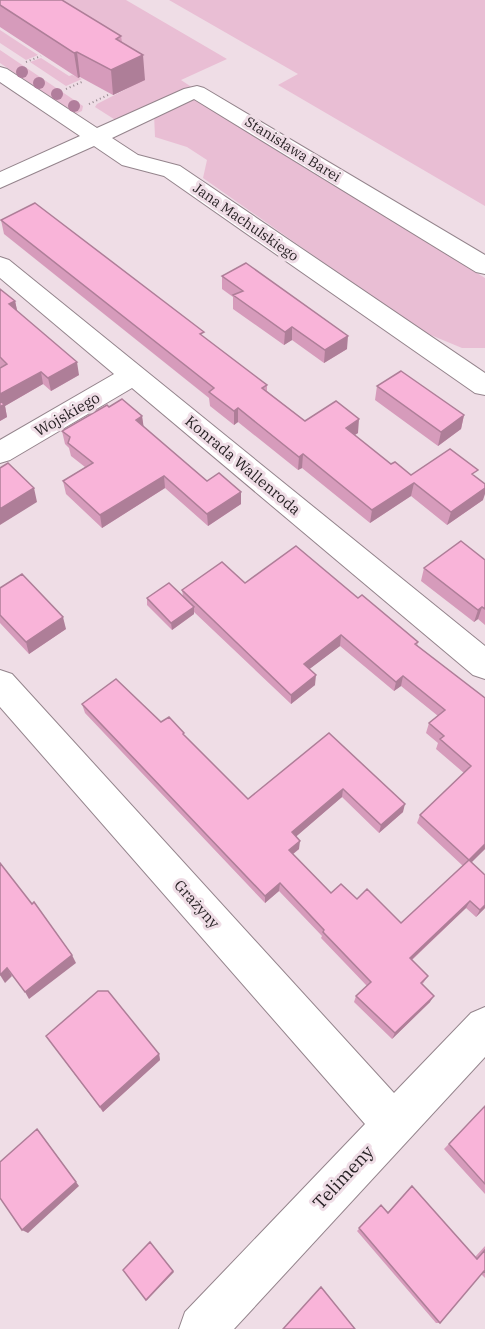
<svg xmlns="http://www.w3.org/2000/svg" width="485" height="1329" viewBox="0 0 485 1329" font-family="'IBM Plex Serif',serif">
  <rect width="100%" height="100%" fill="#efdde6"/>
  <!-- green -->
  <path fill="#e9bed4" d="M27,0H126L227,59L181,80L193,88L117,121L95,107L97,104L144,80Z
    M169,0H485V206L278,85L298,74Z
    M0,30L38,55L26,60L0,43Z
    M0,50L83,106L82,111L75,114L0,63Z
    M41,58L69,76L72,75L82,79L66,86L30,62Z
    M193,98H198L485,278V348H462L421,331L203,178L207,160L187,147L155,137L154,114Z"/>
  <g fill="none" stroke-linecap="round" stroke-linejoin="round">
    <!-- minor casing -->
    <g stroke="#94848c" stroke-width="2">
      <path id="minor" d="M0,67L7,69L97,128L184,89L197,86L204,88L485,255V274L476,272L194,99L112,138L138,155L180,166L485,373V395L475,393L164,176L122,165L94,146L0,188V172L80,136L0,82Z
        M0,257L9,260L485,646V679L473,675L132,388L10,460L0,463V440L114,374L0,278Z
        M0,670L12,674L394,1093L471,1013L485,1007V1057L234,1329H179L185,1312L365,1124L0,707Z"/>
    </g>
    <!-- path -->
    <path stroke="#978a90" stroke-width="2" stroke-dasharray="1 3" stroke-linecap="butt" d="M26,62L41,56
      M66,89L84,81
      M89,104L108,95"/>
    <!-- minor -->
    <use href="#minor" fill="#fff" fill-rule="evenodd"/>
  </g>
  <!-- trees -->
  <g fill="#b17e9c">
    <circle cx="22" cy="72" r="6"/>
    <circle cx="39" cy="83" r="6"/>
    <circle cx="57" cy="94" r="6"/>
    <circle cx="74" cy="106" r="6"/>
  </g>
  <!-- wall -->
  <path fill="#d69bbb" d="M0,0L121,36L122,42L145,80L113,95L80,77L78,78L0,27Z
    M1,220L204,338L267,385V391L305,421L358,433L354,435L391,464L411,475L476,477L483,500L447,525L411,496L370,523L302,468L298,470L238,422L234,425L210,406L209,398L4,234Z
    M222,276L347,349L324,363L292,340L284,345L233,309V297L222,289Z
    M0,289L15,301L17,311L79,375L51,391L43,384L5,406L7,417L0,421Z
    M377,386L464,415L461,429L438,446L375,400Z
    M109,407L142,416L143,426L207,481L241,492V504L208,526L165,488L102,528L66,494L63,481L85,467L71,456L69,448L65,444L62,431Z
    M485,560V625L478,619L474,622L421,581L424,568Z
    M245,583L358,598L418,642L417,646L485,698V849L471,862L485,875V908L476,917L466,908L412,960L428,976L422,985L430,1002L392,1039L354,1002L356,996L367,986L321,938L322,936L279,891L265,903L85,713L82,704L161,722L185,736L248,799L329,733L403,812L379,833L342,797L296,836L299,849L293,854L331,893L357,899L401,923L463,866L417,823L420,815L464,773L436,749L438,743L426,733L429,723L438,716L401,686L394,691L340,646L309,669L315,685L291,704L194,612V614L172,630L147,605V598L183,596L182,590Z
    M0,588L66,629L29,654L0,623Z
    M46,1036L159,1054L160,1060L103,1112Z
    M485,1106V1194L444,1149Z
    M412,1186L475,1257L485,1246V1278L481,1274L440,1323H436L357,1231L381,1205L388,1212Z"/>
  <!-- shaded-wall -->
  <path fill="#ae7e98" d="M77,52L80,77L78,78L74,53Z
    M143,55L145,80L113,95L111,70Z
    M15,301L18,314L9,304Z
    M292,327V340L284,345L285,332Z
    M348,336L347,349L324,363L325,350Z
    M77,362L79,375L51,391L48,378Z
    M41,372L43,384L5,406L7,417L0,421V394Z
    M238,408V422L234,425V411Z
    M464,415L461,429L438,446L441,432Z
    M142,416L144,429L136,420Z
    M359,419L358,433L344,442L346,428Z
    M303,454L302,468L298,470L299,457Z
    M164,476L165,488L102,528L100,515Z
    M414,483L411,496L370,523L372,510Z
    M34,488L37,502L0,525V509Z
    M485,488V494L483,500L447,525L451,512Z
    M241,492V504L208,526L207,514Z
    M194,607V614L172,630L171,623Z
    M482,607L478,619L474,622L478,610Z
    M63,617L66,629L29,654L26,642Z
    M341,635L340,646L303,674L304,664Z
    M316,675L315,685L291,704V695Z
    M403,676L401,686L394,691L396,682Z
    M343,789L342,797L291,841L292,832Z
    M405,804L403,812L379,833L381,825Z
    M300,841L299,849L288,858L289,850Z
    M485,844V849L466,868L469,860Z
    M280,883L279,891L265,903V896Z
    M470,901L466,908L407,964L410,958Z
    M485,905V908L476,917L480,910Z
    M72,955L76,963L29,999L25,992Z
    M7,968L12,976L5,983L0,975Z
    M434,996L430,1002L392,1039L395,1033Z
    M159,1054L160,1060L103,1112L100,1107Z
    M37,1129L41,1134L79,1186L28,1233L22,1230Z
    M150,1242L174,1272L147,1300H146Z"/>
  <!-- building -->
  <path fill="#f9b4d9" stroke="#ae7e98" stroke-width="1.5" d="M0,0H62L121,36L116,39L143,55L111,70L77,52L74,53L0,5Z
    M35,203L204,332L200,334L267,385L262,388L305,421L336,401L359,419L346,428L391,464L395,462L411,475L450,449L478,470L472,474L485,484V488L451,512L414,483L372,510L303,454L299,457L238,408L234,411L209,392L214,388L1,220Z
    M246,263L348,336L325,350L292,327L285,332L233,295L243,291L222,276Z
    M0,289L15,301L9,304L77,362L48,378L41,372L0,394V368L7,364L0,357Z
    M401,371L464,415L441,432L377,386Z
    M122,399L142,416L136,420L207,481L219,473L241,492L207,514L164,476L100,515L63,481L93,463L68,443L70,437L62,431L107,405L109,407Z
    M0,401L4,404L0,407Z
    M8,463L34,488L0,509V468Z
    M461,541L485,560V609L482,607L478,610L424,568Z
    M296,546L358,598L362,595L418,642L415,644L485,698V844L469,860L420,815L471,766L440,739L444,736L429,723L445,710L403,676L396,682L341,635L304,664L316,675L291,695L182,590L222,562L245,583Z
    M22,574L63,617L26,642L0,615V588Z
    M169,583L194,607L171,623L147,598Z
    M116,679L161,722L169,717L184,733L183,734L248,799L329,733L405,804L381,825L343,789L292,832L300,841L289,850L331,893L341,884L357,899L367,889L401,923L469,860L485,875V905L480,910L470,901L410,958L428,976L421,983L434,996L395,1033L356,996L371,982L323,932L324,930L280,883L265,896L82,704Z
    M0,863L32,904L34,902L72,955L25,992L7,968L0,975Z
    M98,991H108L159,1054L100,1107L46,1036Z
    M485,1106V1184L449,1144Z
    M37,1129L76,1182L22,1230L0,1198V1162Z
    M412,1186L477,1259L485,1250V1272L484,1271L440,1323L359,1228L381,1205L388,1213Z
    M150,1242L173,1271L146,1300L123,1270Z
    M321,1287L355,1329H283Z"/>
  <g text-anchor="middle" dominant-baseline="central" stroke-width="6" stroke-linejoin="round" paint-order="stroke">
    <!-- far-street labels -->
    <g font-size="14" fill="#251f22" stroke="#efdde6">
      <text transform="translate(293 149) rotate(32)">Stanisława Barei</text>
      <text transform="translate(246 222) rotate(35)">Jana Machulskiego</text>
    </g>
    <!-- street labels -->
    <g font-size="15" fill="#251f22" stroke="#efdde6">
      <text transform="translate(67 414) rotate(-30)">Wojskiego</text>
      <text transform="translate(243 465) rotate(40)">Konrada Wallenroda</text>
      <text transform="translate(197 904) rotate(48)">Grażyny</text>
    </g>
    <!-- near-street labels -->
    <g font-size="18" fill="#251f22" stroke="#efdde6">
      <text transform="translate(343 1177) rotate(-47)">Telimeny</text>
    </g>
  </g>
</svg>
